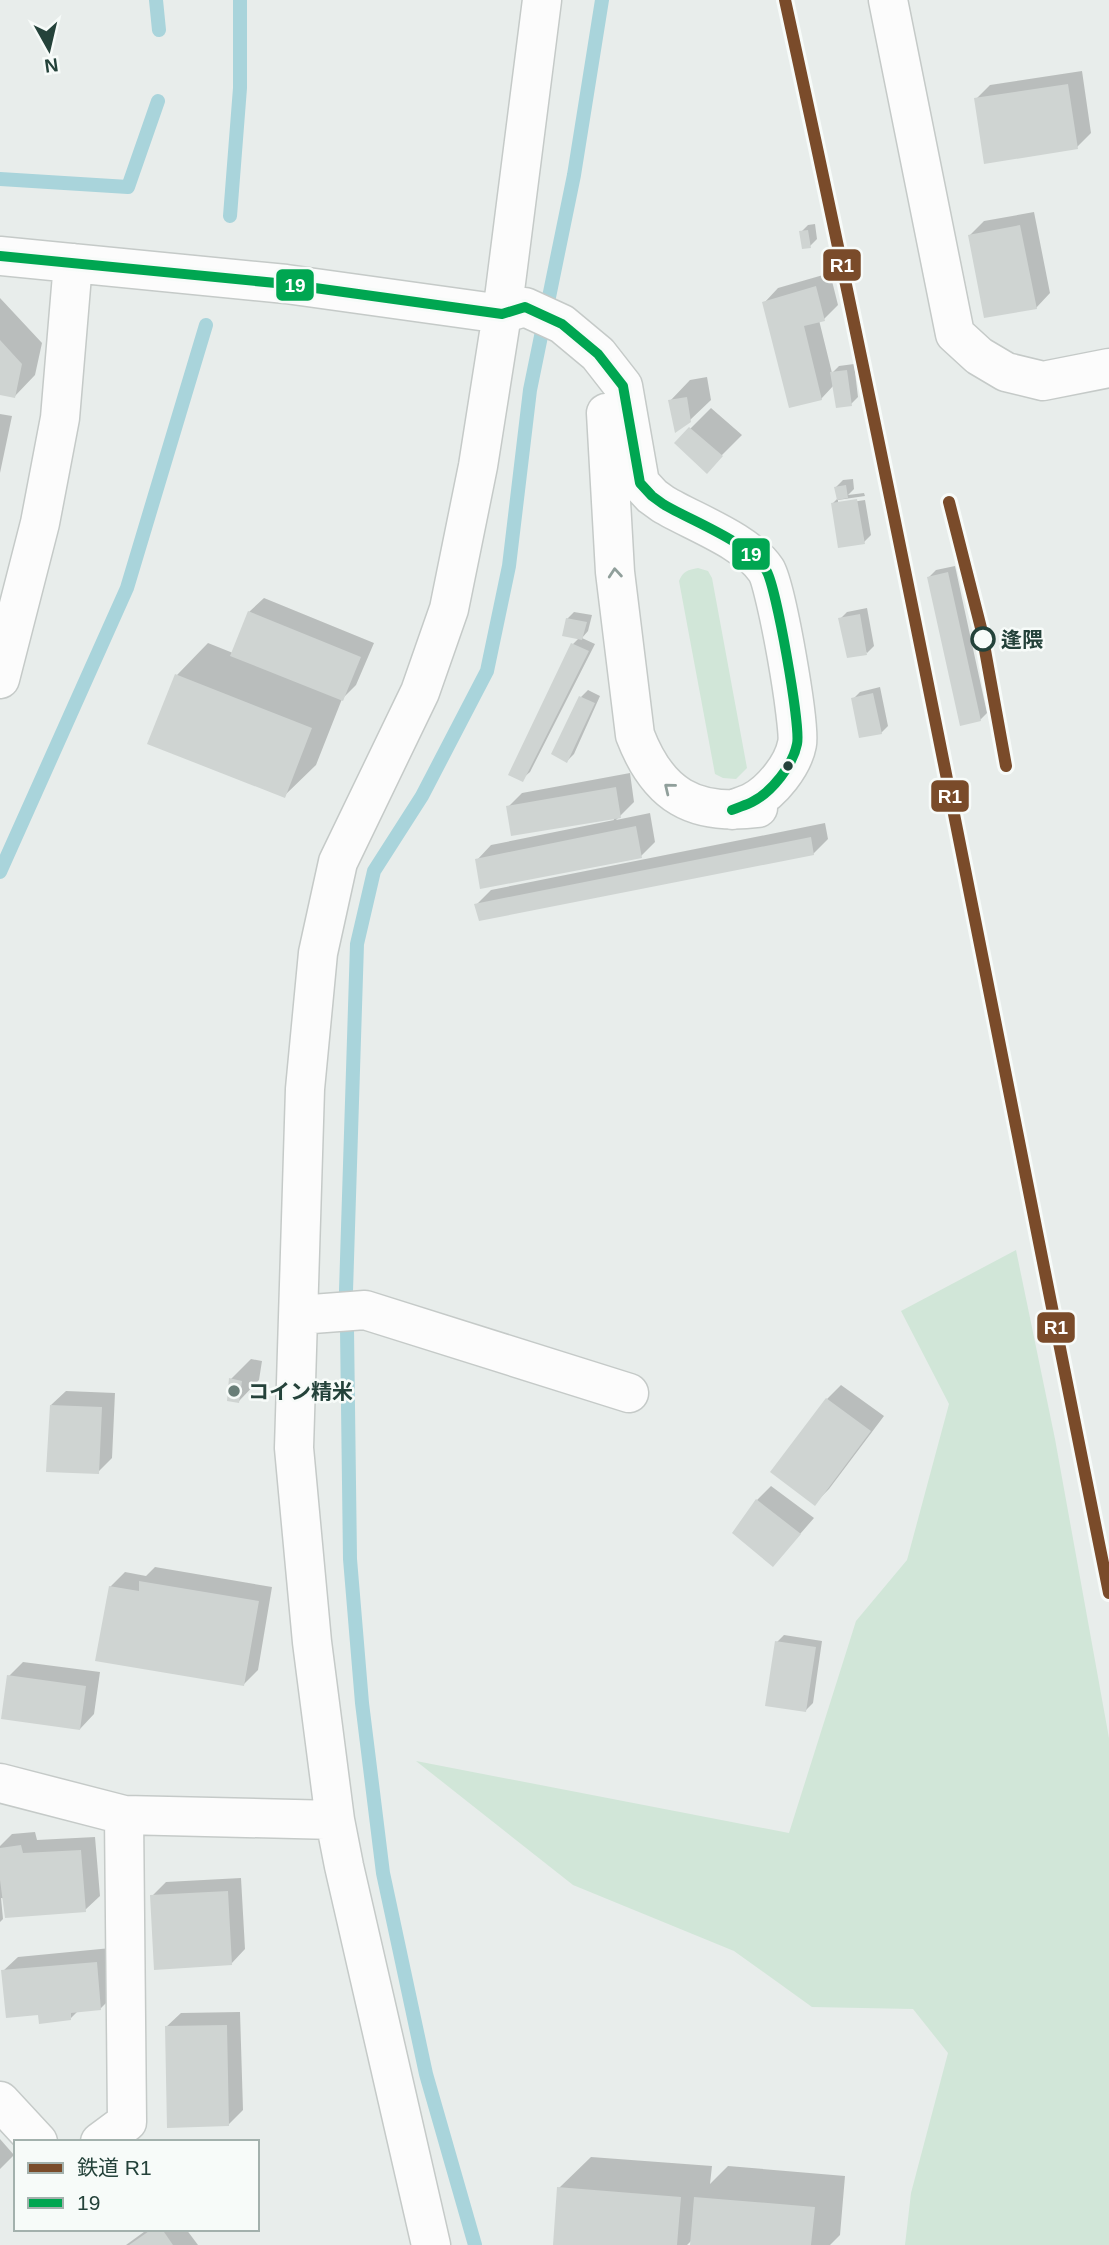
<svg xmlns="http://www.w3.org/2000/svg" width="1109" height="2245" viewBox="0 0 1109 2245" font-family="Arial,'Noto Sans JP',sans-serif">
  <rect width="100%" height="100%" fill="#e8edeb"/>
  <!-- green -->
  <path fill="#d1e6d8" d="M698,568L708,571L712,578L747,768L736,779L723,778L715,774L679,581C683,571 688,570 698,568Z
    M1016,1250L1055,1439L1109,1738V2245H905L911,2193L948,2053L913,2009L812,2007L734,1951L573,1885L416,1761L789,1833L856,1621L907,1560L949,1404L901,1311Z"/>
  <!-- shadow -->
  <path fill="#0003" d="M1082,71L1091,133L1077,147L976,99L990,85Z
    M1034,212L1050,293L1036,308L970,235L984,221Z
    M815,224L817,239L810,246L801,232L808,225Z
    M830,273L838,305L824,319L819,320L832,373L839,366L854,364L858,397L851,404L834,385L821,399L764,303L778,288Z
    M0,298L42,343L35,375L15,396L0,393Z
    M707,377L711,400L690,420L670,401L690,380Z
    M711,408L742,435L706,471L676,443Z
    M0,414L12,416L0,473Z
    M853,479L854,489L848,495L864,493L865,496L838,500V504L865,500L871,535L864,542L833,503L838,498L836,487L843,480Z
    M955,566L987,713L980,720L929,577L936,570Z
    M264,598L374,643L356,685L342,699L316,765L284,796L177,675L208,643L233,653L249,612Z
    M867,608L874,646L867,653L840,619L847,612Z
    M574,612L592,615L588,631L582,638L595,644L530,772L522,779L573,644L579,638L567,619Z
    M880,687L888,726L881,733L853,699L860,692Z
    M588,690L600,696L574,754L567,761L581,697Z
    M630,773L634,802L616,820L650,813L655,842L641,856L477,860L491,845L614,820L613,817L508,807L522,793Z
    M825,823L828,839L813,854L476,905L491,890Z
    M251,1359L262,1361L259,1380L239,1401L231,1379Z
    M841,1385L884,1416L829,1489L815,1503L827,1399Z
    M66,1391L115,1393L112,1458L98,1472L51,1405Z
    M771,1486L814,1518L773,1565L757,1500Z
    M155,1567L272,1587L258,1670L244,1684L110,1587L125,1572L146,1576Z
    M784,1635L822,1641L813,1703L806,1710L777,1642Z
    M23,1662L100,1672L94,1714L80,1729L9,1676Z
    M35,1832L37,1840L95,1837L100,1896L85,1910L1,1898L3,1919L0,1922V1846L12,1834Z
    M241,1878L245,1949L231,1964L152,1896L166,1882Z
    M111,1948L115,1994L100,2009L78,2011L70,2019L40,2013L3,1971L18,1957Z
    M240,2012L243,2110L228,2125L166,2027L181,2013Z
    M0,2139L14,2155L0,2169Z
    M591,2157L712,2166L710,2184L728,2166L845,2176L840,2235L830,2245H692V2240L687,2245H555L559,2188Z
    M148,2229H186L198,2245H126Z"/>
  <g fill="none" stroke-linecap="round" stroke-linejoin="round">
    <!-- stream -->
    <path stroke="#a9d4db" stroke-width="14" d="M156,0L159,30
      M0,179L128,187L158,101
      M230,216L240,88V0
      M0,872L127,588L206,325
      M346,1291L357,944L374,871L422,796L487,671L509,566L530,390L574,175L602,0
      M347,1329L350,1559L362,1703L383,1873L426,2074L475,2245"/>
  </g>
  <!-- building -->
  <path fill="#cfd4d2" d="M1068,84L1078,149L984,164L974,98Z
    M1020,225L1037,309L984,318L968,235Z
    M808,230L811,248L802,249L799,231Z
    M816,286L825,321L804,326L822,400L789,408L762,302Z
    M0,340L22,364L15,398L0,395Z
    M847,370L852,406L836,408L830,372Z
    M687,397L691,422L675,433L668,400Z
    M689,427L723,456L707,474L674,443Z
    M846,485L848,498L837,500L834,487Z
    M857,499L865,544L838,548L831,503Z
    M948,572L981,721L960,726L927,577Z
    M248,611L361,657L343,701L230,656Z
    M860,614L867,655L847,658L838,618Z
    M566,618L587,622L582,640L562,636Z
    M571,643L589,651L523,782L508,775Z
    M175,674L312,728L285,798L147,744Z
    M873,693L882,734L859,738L851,698Z
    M579,696L595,703L567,763L551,754Z
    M616,787L621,818L511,836L506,806Z
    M636,826L642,858L480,889L475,859Z
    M811,837L814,855L479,921L474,904Z
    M229,1378L242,1381L239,1403L227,1401Z
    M826,1398L871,1431L815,1506L770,1472Z
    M50,1405L102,1407L99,1474L46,1472Z
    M756,1499L801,1534L773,1567L732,1533Z
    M139,1581L259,1601L244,1686L95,1661L109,1586L139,1591Z
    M775,1641L816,1647L806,1712L765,1706Z
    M7,1675L86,1686L80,1730L1,1719Z
    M21,1845L23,1853L81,1850L86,1912L5,1918L0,1880V1848Z
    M228,1891L232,1965L154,1970L150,1895Z
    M97,1962L101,2010L71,2013V2020L39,2024L38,2015L6,2018L1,1970Z
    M227,2025L229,2126L167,2128L165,2026Z
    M557,2187L681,2197L677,2245H553Z
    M694,2197L815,2207L811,2245H690Z
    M152,2229H162L173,2245H129Z"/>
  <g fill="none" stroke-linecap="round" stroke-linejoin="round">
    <!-- minor casing -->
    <g stroke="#c5cac8" stroke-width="41">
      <path id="minor" d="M888,0L955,334L979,356L1006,372L1043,381L1109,368
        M0,256L286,284L502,314L525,307L562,324L598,354L623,386L640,483L652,496L663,504C693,522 747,541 766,570C776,585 801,727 797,744C793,765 772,792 752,802C746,805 739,807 732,810
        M606,413L615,572L635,735C658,795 693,816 758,808
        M0,679L40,523L60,418L73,263
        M299,1315L365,1310L629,1393
        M0,1783L124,1815L335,1820
        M0,2101L38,2142
        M100,2142L127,2122L124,1815
        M431,2245L344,1866L335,1820L312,1642L294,1448L305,1089L318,953L338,862L420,692L449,609L478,466L502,314L542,0"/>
    </g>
    <!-- minor -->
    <use href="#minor" stroke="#fcfcfc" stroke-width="38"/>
    <!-- bus-1 casing -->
    <g stroke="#f7fbf9" stroke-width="16">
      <path id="bus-1" d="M0,256L286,284L502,314L525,307L562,324L598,354L623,386L640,483L652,496L663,504C693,522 747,541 766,570C776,585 801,727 797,744C793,765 772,792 752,802C746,805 739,807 732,810"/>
    </g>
    <!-- bus-1 -->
    <use href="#bus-1" stroke="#00a651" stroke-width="10"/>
    <!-- rail-1 casing -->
    <g stroke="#f7fbf9" stroke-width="18">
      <path id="rail-1" d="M785,0C901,529 1002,1062 1109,1593
        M949,502L981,628L1006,766"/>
    </g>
    <!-- rail-1 -->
    <use href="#rail-1" stroke="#7a4b2a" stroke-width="12"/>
  </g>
  <!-- one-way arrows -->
  <defs><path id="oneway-chevron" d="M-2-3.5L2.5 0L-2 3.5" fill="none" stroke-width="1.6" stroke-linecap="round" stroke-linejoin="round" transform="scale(1.75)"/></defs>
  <g stroke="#909f9b">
    <use href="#oneway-chevron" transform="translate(615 573) rotate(-95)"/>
    <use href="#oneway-chevron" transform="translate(669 788) rotate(-141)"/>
  </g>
  <!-- markers -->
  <circle fill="#f7fbf9" stroke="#24423a" stroke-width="3.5" cx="983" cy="639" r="11"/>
  <circle fill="#24423a" stroke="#f7fbf9" stroke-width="2.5" cx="788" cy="766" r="6"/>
  <circle fill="#697e78" stroke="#f7fbf9" stroke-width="2.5" cx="234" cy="1391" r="7"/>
  <g text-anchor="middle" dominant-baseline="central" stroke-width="5" stroke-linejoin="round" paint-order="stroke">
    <!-- stop labels -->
    <g font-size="21" font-weight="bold" fill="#24423a" stroke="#f7fbf9" text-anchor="start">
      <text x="1001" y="639">逢隈</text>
    </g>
    <!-- poi labels -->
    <g font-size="21" font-weight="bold" fill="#24423a" stroke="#f7fbf9" text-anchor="start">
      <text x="248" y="1391">コイン精米</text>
    </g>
  </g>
  <g stroke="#f7fbf9" stroke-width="2.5">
    <rect x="822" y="248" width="40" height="34" rx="7" fill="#7a4b2a"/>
    <rect x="275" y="268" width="40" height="34" rx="7" fill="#00a651"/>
    <rect x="731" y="537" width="40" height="34" rx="7" fill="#00a651"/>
    <rect x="930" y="779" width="40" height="34" rx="7" fill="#7a4b2a"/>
    <rect x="1036" y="1311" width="40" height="33" rx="7" fill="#7a4b2a"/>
  </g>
  <g font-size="19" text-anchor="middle" font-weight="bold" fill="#fff">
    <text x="842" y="272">R1</text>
    <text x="295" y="292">19</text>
    <text x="751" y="561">19</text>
    <text x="950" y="803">R1</text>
    <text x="1056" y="1334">R1</text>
  </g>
  <!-- legend -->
  <rect x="14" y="2140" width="245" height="91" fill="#f7fbf9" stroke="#a3b1ad" stroke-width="2"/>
  <rect x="28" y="2163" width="35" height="10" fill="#7a4b2a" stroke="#a3b1ad" stroke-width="2"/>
  <text x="77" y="2175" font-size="21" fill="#24423a">鉄道 R1</text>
  <rect x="28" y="2198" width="35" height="10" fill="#00a651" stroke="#a3b1ad" stroke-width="2"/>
  <text x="77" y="2210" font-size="21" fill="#24423a">19</text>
  <!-- north arrow -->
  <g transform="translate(49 49) rotate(172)" stroke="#f7fbf9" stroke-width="5" paint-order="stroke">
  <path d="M0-5L12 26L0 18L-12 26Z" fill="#24423a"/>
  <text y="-10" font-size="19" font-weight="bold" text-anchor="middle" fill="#24423a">N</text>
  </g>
</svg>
